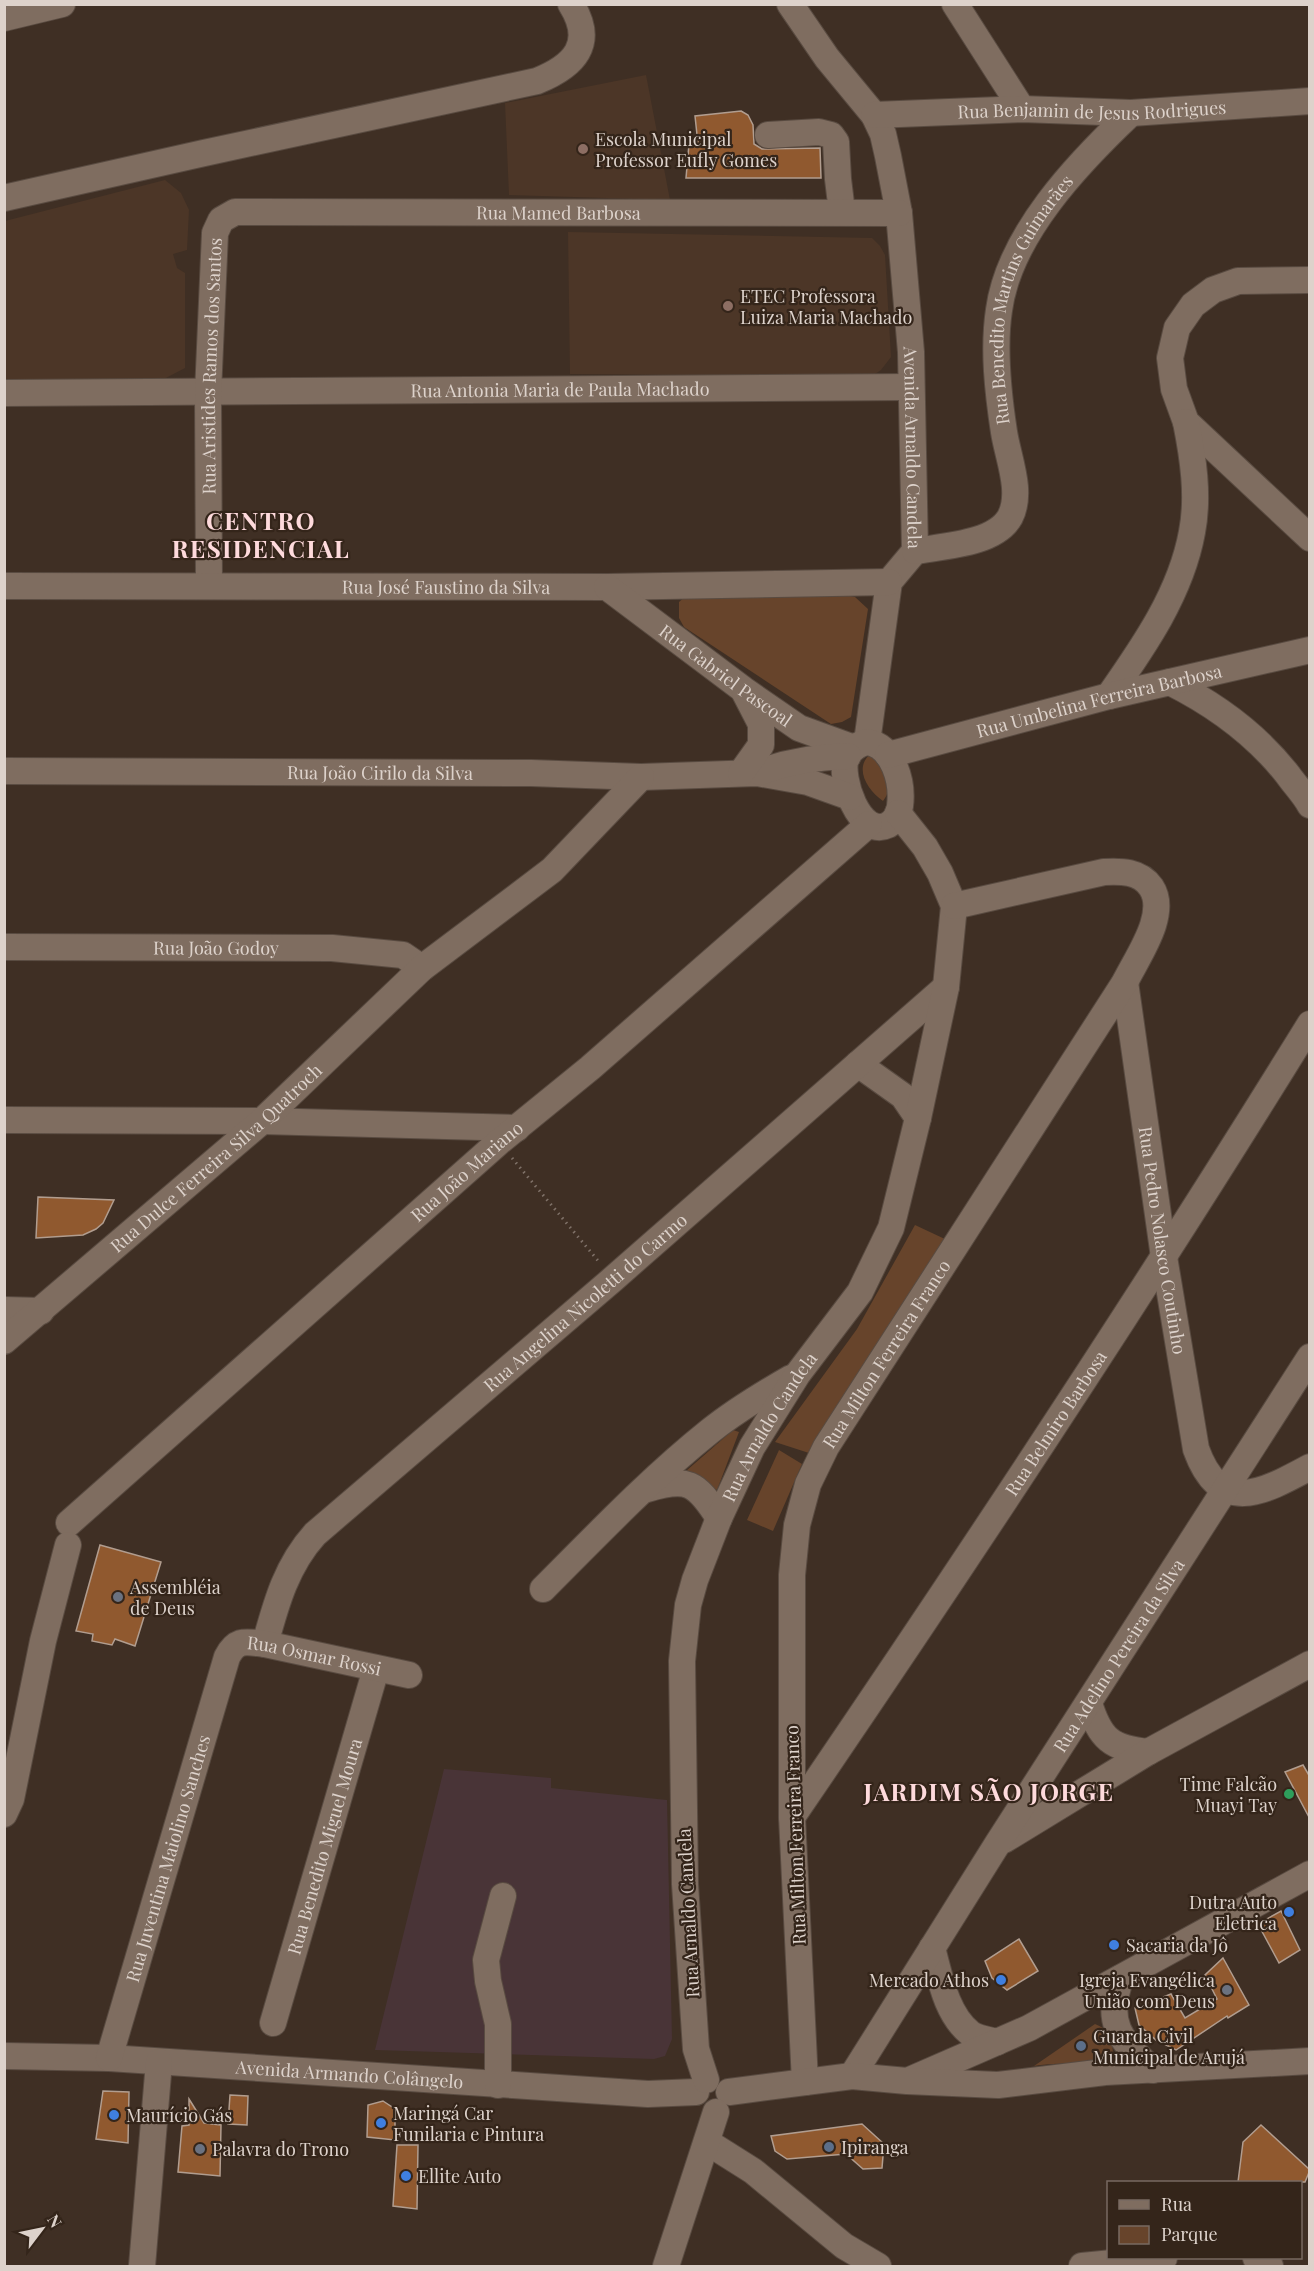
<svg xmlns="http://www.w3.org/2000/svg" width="1314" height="2271" viewBox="0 0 1314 2271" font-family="'Playfair Display',serif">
  <rect width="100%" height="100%" fill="#3f2f24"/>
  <!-- industrial -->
  <path fill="#493437" d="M444,1769L551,1778V1788L667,1800L672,2039L665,2056L654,2059L375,2050Z"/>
  <!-- built -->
  <path fill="#4c3627" d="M646,75L670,200L509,195L505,103Z
    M165,180L181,193L189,210L187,250L173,254L177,268L185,273V368L162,380L5,381V221Z
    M568,232L872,238L880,246L885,255L891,357L881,370L872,376L570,374Z"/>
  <!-- green -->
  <path fill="#67442b" d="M687,595H846L855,597L868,609L851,717L842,722L831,724L684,627L679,618V602Z
    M873,752C885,767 897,783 883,801C867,790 852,766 873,752Z
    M915,1225L947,1240L809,1453L775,1442L857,1329Z
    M733,1430L739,1432L717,1490L686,1471Z
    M779,1450L802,1464L773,1531L747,1520Z
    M1095,2024C1111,2030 1113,2042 1113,2057C1091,2065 1058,2062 1034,2066Z"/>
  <!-- building -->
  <path fill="#90592f" stroke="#b19d8f" stroke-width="1.5" d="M741,111L748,115L753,125L754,144L762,149L820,148L821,178H686L689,144H698L695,116Z
    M38,1197L114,1200L103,1223L96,1229L83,1235L36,1238Z
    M100,1545L161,1562L135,1646L115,1639L112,1645L92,1641L93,1634L76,1631Z
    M1303,1765L1310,1777V1819L1285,1772Z
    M1281,1911L1300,1950L1279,1963L1258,1924Z
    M1019,1939L1038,1971L1007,1990L992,1978L985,1961Z
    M1223,1958L1249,2005L1228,2018L1227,2016L1176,2050L1156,2040L1139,2025L1135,2008L1171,1994L1185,2018L1217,1999L1205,1975Z
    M103,2091L129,2092L128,2143L96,2139Z
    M230,2095L248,2096L247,2125L228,2124Z
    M189,2099L204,2123L221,2125L220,2176L178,2172L182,2126L189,2125Z
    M383,2101L395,2109V2140L367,2137L368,2105Z
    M862,2124L884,2144L882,2168L863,2169L846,2154L787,2159L775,2151L771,2136Z
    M1261,2125L1310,2170L1305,2182H1238L1243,2142Z
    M397,2145H418L417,2209L393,2206Z"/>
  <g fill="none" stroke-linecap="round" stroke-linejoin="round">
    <!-- minor casing -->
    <g stroke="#594b41" stroke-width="28">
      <g id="minor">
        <path id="s1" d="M790,4L827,58L874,115L883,134L888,156L899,213L911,352L915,551L889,582L867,742"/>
        <path d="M955,4L1022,109"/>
        <path d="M4,18L62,4"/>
        <path id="s2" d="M874,115L1022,109L1131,113L1310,101"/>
        <path d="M768,135L819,132L831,135L836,142L838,179L842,212"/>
        <path d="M4,198L204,153L537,81C574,66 596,44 571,4"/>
        <path d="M1310,280L1238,281L1213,290L1193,305L1177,328L1170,358L1174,389L1186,422L1310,538"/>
        <path id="s3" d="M4,393L911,387"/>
        <path id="s4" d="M915,551C943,546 995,544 1010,517C1023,492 1008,458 1004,432C998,393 993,349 999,310C1009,235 1078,163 1131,113"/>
        <path id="s5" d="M209,585L208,393L215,233L221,220L235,212L899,213"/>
        <path id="s6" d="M4,586L607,587L889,582"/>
        <path id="s7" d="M607,587L744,690L799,728L854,748"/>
        <path d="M1170,682C1216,705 1256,734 1288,775C1295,785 1304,794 1310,805"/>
        <path d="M1109,696C1144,646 1181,593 1192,532C1199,496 1193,457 1186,422"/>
        <path d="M867,742C894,746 903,783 900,806C899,813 895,821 888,825C859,839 839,777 846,758C850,749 859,744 867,742Z"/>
        <path id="s8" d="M888,755L1109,696L1310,650"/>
        <path id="s9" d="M4,771L531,773L641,777L757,773L808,782L850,797"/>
        <path d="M760,772C790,761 817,757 848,756"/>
        <path d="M741,773L761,745V724L745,693"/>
        <path id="s10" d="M4,947L332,948L403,955L422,968"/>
        <path id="s11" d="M1125,982L1164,1257L1196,1449C1220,1516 1262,1493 1310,1467"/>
        <path d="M858,1064L903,1096L918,1118"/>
        <path d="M4,1120L262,1121L517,1128"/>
        <path d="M4,1310L41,1311"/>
        <path id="s12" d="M4,1341L262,1121L422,968L552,870L641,777"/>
        <path d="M647,1489C688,1477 696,1482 719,1518"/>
        <path id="s13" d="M69,1523L499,1142L590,1068L869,824"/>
        <path d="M543,1589C597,1535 650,1479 710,1431C735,1411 763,1394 791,1378"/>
        <path id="s14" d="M265,1644C276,1604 286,1566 315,1534L613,1279L946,987"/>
        <path d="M1089,1703C1100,1739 1111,1748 1148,1752"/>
        <path d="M4,1814L11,1799L43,1641L68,1545"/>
        <path id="s15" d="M792,1817C970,1556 1144,1293 1310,1024"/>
        <path d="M1004,1840L1148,1752L1310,1664"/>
        <path d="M932,1948C940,1977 946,2014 970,2033C976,2038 989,2040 997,2042"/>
        <path d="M1121,1978C1104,2022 1120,2041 1153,2070"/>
        <path id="s16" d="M273,2023L376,1669"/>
        <path id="s17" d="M4,2056L109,2058L648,2094L696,2092"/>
        <path id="s18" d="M109,2058L227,1657C237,1638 246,1642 265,1644L409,1675"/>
        <path id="s19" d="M852,2076L998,1843L1310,1357"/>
        <path d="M912,2079L1029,2028L1310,1874"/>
        <path id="s20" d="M706,2080L696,2049L685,1884L682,1661L688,1605L695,1580L719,1518L752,1447L797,1375L860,1292L891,1228L918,1118L946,987L954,906L940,873L925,847L898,813"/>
        <path id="s21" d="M805,2082L792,1817V1575L797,1525L808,1484L826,1447L1125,982C1137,957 1169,914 1151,887C1140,871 1121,871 1104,872L954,906"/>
        <path d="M498,2085V2024L488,1981L486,1960L503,1896"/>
        <path d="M729,2092L852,2076L907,2081L998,2085L1105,2072L1310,2061"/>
        <path d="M707,2142L753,2171L844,2246L878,2266"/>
        <path d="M1256,2258L1270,2266"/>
        <path d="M142,2266L159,2062"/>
        <path d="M666,2266L716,2112"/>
        <path d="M1082,2266L1164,2258"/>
      </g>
    </g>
    <!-- path -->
    <path stroke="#7f7168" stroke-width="3" stroke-dasharray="1.5 4.5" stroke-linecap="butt" d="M512,1158L600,1263"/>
    <!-- minor -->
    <use href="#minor" stroke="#7f6d60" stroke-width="26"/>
  </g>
  <!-- markers -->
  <g fill="#8d6e63" stroke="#34251a" stroke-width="2">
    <circle cx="583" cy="149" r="6"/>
    <circle cx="728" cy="306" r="6"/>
  </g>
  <g fill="#6b7280" stroke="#34251a" stroke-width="2">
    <circle cx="118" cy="1597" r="6"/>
    <circle cx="1227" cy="1990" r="6"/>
    <circle cx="200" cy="2149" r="6"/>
  </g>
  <circle fill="#2e9e5b" stroke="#34251a" stroke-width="2" cx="1289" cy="1794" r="6"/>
  <g fill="#3f7fe0" stroke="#34251a" stroke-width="2">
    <circle cx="1289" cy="1912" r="6"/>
    <circle cx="1114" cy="1945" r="6"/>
    <circle cx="1001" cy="1980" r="6"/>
    <circle cx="114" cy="2115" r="6"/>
    <circle cx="381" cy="2123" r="6"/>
    <circle cx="406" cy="2176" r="6"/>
  </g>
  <g fill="#5c6f8a" stroke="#34251a" stroke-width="2">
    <circle cx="1081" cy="2046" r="6"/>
    <circle cx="829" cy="2147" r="6"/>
  </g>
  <g text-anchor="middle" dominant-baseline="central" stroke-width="4.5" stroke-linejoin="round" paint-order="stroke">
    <!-- street labels -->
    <g font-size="18" fill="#ddd2cb" stroke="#34251a">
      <text stroke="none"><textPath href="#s2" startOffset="218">Rua Benjamin de Jesus Rodrigues</textPath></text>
      <text stroke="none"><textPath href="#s5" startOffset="706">Rua Mamed Barbosa</textPath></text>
      <text stroke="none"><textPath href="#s4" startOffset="332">Rua Benedito Martins Guimarães</textPath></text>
      <text stroke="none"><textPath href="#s5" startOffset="219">Rua Aristides Ramos dos Santos</textPath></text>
      <text stroke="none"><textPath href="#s3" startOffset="556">Rua Antonia Maria de Paula Machado</textPath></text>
      <text stroke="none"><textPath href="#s1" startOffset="476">Avenida Arnaldo Candela</textPath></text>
      <text stroke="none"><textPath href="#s6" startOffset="442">Rua José Faustino da Silva</textPath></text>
      <text stroke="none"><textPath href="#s7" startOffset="148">Rua Gabriel Pascoal</textPath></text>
      <text stroke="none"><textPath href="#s8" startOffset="218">Rua Umbelina Ferreira Barbosa</textPath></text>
      <text stroke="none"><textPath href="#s9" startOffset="376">Rua João Cirilo da Silva</textPath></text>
      <text stroke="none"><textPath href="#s10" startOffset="212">Rua João Godoy</textPath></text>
      <text stroke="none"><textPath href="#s12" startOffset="280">Rua Dulce Ferreira Silva Quatroch</textPath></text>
      <text stroke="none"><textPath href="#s13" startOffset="531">Rua João Mariano</textPath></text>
      <text stroke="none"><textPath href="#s11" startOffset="261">Rua Pedro Nolasco Coutinho</textPath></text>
      <text stroke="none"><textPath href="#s14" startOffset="478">Rua Angelina Nicoletti do Carmo</textPath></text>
      <text stroke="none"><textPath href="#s21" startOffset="752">Rua Milton Ferreira Franco</textPath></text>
      <text stroke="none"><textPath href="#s15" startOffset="474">Rua Belmiro Barbosa</textPath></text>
      <text stroke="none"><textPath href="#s20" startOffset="674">Rua Arnaldo Candela</textPath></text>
      <text stroke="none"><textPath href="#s19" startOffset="498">Rua Adelino Pereira da Silva</textPath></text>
      <text stroke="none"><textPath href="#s18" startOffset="513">Rua Osmar Rossi</textPath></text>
      <text transform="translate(795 1835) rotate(-92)">Rua Milton Ferreira Franco</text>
      <text stroke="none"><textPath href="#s16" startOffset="184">Rua Benedito Miguel Moura</textPath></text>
      <text stroke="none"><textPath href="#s18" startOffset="208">Rua Juventina Maiolino Sanches</textPath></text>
      <text transform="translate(688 1913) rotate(-93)">Rua Arnaldo Candela</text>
      <text stroke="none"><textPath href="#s17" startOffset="346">Avenida Armando Colângelo</textPath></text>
    </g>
    <!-- poi labels -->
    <g font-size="18" fill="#ddd2cb" stroke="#34251a" text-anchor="start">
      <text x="595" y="139">Escola Municipal<tspan x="595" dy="21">Professor Eufly Gomes</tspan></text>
      <text x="740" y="296">ETEC Professora<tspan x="740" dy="21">Luiza Maria Machado</tspan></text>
      <text x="130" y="1587">Assembléia<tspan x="130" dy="21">de Deus</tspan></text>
      <text x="1277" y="1784" text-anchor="end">Time Falcão<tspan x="1277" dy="21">Muayi Tay</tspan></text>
      <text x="1277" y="1902" text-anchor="end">Dutra Auto<tspan x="1277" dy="21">Eletrica</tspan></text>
      <text x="1126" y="1945">Sacaria da Jô</text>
      <text x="989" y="1980" text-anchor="end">Mercado Athos</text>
      <text x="1215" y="1980" text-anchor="end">Igreja Evangélica<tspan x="1215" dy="21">União com Deus</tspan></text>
      <text x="1093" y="2036">Guarda Civil<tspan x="1093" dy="21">Municipal de Arujá</tspan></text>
      <text x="393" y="2113">Maringá Car<tspan x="393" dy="21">Funilaria e Pintura</tspan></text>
      <text x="126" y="2115">Maurício Gás</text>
      <text x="841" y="2147">Ipiranga</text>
      <text x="212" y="2149">Palavra do Trono</text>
      <text x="418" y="2176">Ellite Auto</text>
    </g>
    <!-- district labels -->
    <g font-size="24" font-weight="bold" letter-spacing="1.5" fill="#fedadc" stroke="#34251a">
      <text x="261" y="520">CENTRO<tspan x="261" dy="28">RESIDENCIAL</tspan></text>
      <text x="989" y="1791">JARDIM SÃO JORGE</text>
    </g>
  </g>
  <!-- border -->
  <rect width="1314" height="2271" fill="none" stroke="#ddd2cb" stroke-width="12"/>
  <!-- legend -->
  <rect x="1107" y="2181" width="195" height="78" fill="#34251a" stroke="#786a61" stroke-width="1.5"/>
  <rect x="1119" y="2200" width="30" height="9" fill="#7f6d60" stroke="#786a61" stroke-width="1.5"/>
  <text x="1161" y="2211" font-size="18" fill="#ddd2cb">Rua</text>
  <rect x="1119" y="2226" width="30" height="18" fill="#67442b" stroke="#786a61" stroke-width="1.5"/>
  <text x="1161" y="2241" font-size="18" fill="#ddd2cb">Parque</text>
  <!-- north arrow -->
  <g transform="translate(42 2229) rotate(58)" stroke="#34251a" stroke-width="4.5" paint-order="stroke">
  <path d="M0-4.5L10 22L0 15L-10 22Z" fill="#ddd2cb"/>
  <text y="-9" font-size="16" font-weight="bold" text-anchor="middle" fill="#ddd2cb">N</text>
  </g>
</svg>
